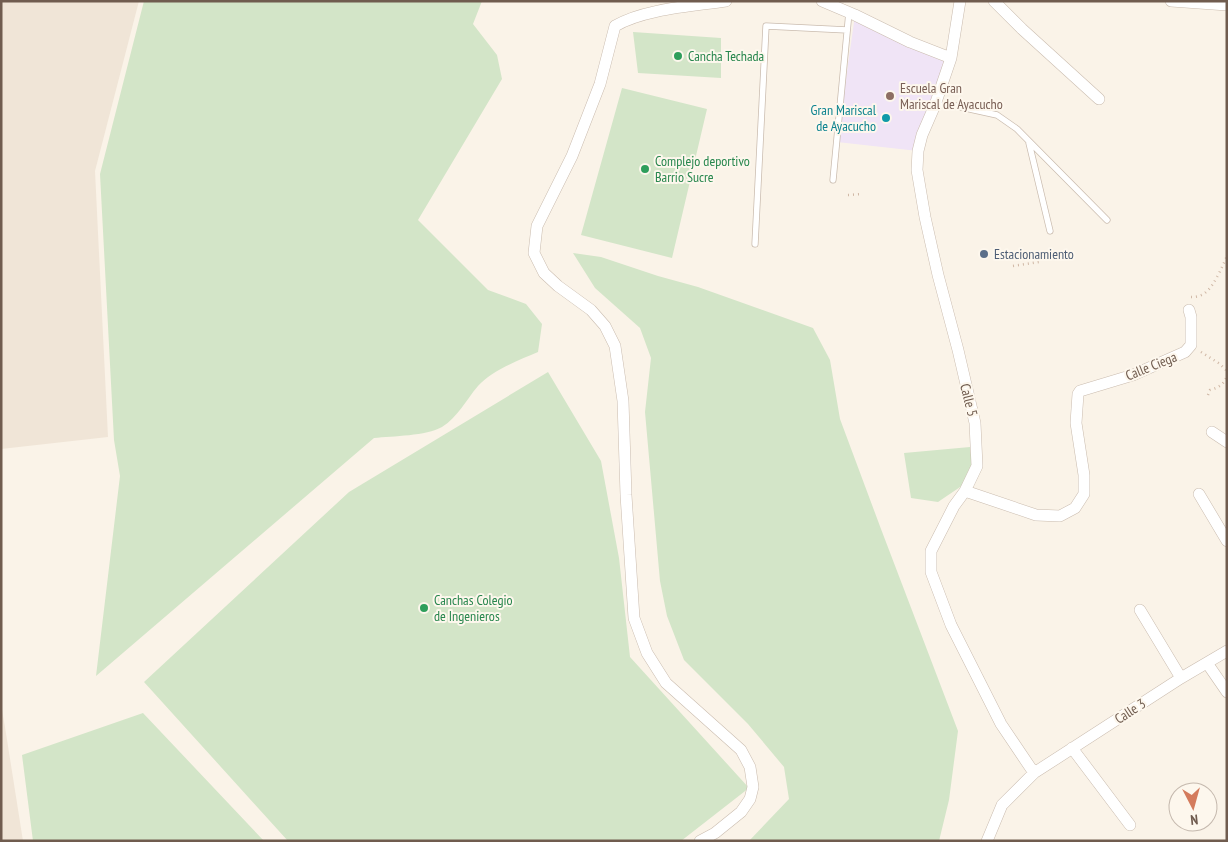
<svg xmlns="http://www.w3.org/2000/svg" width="1228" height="842" viewBox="0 0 1228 842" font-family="'PT Sans Narrow',sans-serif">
  <rect width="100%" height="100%" fill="#faf3e8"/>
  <!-- residential -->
  <path fill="#f0e5d7" d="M1,1H139L95,171L108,437L1,449Z
    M1,704L5,727L23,841H1Z"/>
  <!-- education -->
  <path fill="#f0e4f6" d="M855,15L951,58L918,151L837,142Z"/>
  <!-- green -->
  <path fill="#d3e5c8" d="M144,1H482L473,24L497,55L502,79L418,220L488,290L526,304L542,324L538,352C519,360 491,371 478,386C466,400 458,417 442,427C426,436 393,436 374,438L96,676L120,476L114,440L100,174Z
    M633,32L721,38V78L638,73Z
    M622,88L707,109L672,258L581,235Z
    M573,253L601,257L658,276L698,287L813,328L830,360L840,419L881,529L958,731L949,800L939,841H749L789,799L784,767L748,724L684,660L667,616L660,581L645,412L651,358L640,328L595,288Z
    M548,372L601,461L619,558L630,657L749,788L681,841H288L144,682L349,492Z
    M970,447L972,463L966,483L938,502L911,498L904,453Z
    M143,713L264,841H33L22,755Z"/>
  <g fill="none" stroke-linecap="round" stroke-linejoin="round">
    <!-- lane casing -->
    <g stroke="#cabcaf" stroke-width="7">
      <path id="lane" d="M935,105L956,106L997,115L1017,129L1107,220
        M1029,143L1050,231
        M833,180L849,12
        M755,244L766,26L847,30"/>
    </g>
    <!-- street casing -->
    <g stroke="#cabcaf" stroke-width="12">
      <path id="street" d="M822,1L855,15L910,42L951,58
        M960,1L951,58L935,105L922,135L918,151L917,170L925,217L938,275L958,350L975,423L977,466L965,491L954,506L931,551V572L951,625L1001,724L1034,773
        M994,1L1022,29L1099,99
        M1171,1L1227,5
        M1212,432L1227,442
        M965,491L1036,515L1060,516L1075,508L1084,494V475L1076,423L1078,394L1080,391L1133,375L1185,352L1191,345V317L1189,310
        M1199,494L1227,541
        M1140,610L1181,678
        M1207,663L1227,692
        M1072,748L1130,825
        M700,841L715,833L741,812L750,799L753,787L750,767L741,750L666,683L647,653L634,618L626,495L623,401L615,346L605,326L591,310L558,286L544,273L534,253L537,226L572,156L600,84L615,26C643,9 693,6 726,1
        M987,841L1002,805L1034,773L1181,678L1227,651"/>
    </g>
    <!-- path -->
    <path stroke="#d0b8a6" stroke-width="2.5" stroke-dasharray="1 4" stroke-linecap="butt" d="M848,195L862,194
      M1013,266L1039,262
      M1191,297C1196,297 1202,296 1206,292C1214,286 1223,265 1227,256
      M1201,352L1220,364L1227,371
      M1208,395L1210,390C1218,388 1225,384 1227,375"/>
    <!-- lane -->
    <use href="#lane" stroke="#fff" stroke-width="5.5"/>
    <!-- street -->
    <use href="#street" stroke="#fff" stroke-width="11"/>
  </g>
  <!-- markers -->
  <g fill="#2e9e5b" stroke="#fdf7ed" stroke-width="2">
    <circle cx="678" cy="56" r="5"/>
    <circle cx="645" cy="169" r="5"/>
    <circle cx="424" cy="608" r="5"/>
  </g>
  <circle fill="#8d6e63" stroke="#fdf7ed" stroke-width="2" cx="890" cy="96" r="5"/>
  <circle fill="#0f9aa8" stroke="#fdf7ed" stroke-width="2" cx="886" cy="118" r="5"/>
  <circle fill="#5c6f8a" stroke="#fdf7ed" stroke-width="2" cx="984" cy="254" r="5"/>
  <g text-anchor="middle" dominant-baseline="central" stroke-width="4" stroke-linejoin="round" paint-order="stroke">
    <!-- leisure labels -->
    <g font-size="14" fill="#27864d" stroke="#fdf7ed" text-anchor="start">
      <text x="688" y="56">Cancha Techada</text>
      <text x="655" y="161">Complejo deportivo<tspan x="655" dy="16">Barrio Sucre</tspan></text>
      <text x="434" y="600">Canchas Colegio<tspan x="434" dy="16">de Ingenieros</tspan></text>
    </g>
    <!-- education labels -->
    <g font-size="14" fill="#785e54" stroke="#fdf7ed" text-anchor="start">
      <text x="900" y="88">Escuela Gran<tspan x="900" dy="16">Mariscal de Ayacucho</tspan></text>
    </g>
    <!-- culture labels -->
    <g font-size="14" fill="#0d838f" stroke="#fdf7ed" text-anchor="end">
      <text x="876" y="110">Gran Mariscal<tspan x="876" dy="16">de Ayacucho</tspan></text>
    </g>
    <!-- service labels -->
    <g font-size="14" fill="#4e5e75" stroke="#fdf7ed" text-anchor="start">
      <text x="994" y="254">Estacionamiento</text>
    </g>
    <!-- street labels -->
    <g font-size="14" fill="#705c4f" stroke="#fdf7ed">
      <text transform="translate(1151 366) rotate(-22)">Calle Ciega</text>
      <text transform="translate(969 400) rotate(76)">Calle 5</text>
      <text transform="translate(1130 711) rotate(-33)">Calle 3</text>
    </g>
  </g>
  <!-- border -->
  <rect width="1228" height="842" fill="none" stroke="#705c4f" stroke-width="5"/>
  <!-- north arrow -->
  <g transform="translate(1193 807) rotate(174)"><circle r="24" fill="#fdf7ed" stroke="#c5b9ae"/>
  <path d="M0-4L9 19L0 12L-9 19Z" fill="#d47b5c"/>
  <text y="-8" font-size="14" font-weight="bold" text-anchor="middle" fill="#705c4f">N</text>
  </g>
</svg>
